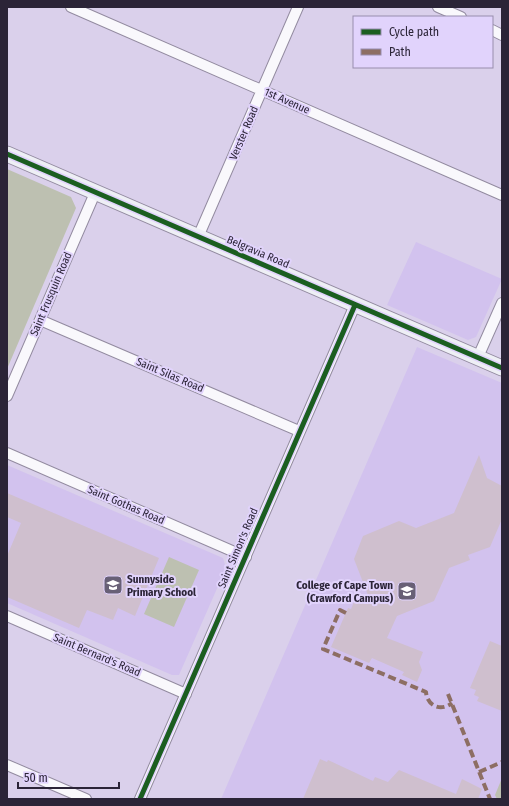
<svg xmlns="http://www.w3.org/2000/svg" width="509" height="806" viewBox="0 0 509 806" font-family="'Fira Sans Condensed',sans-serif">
  <rect width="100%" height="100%" fill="#dad0eb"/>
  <!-- built -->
  <path fill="#d2c2ee" d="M416,242L502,279L476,337L468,340L387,305Z
    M417,347L502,383V799H221Z
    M7,465L223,558L226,568L179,675H172L7,603Z"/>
  <!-- green -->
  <path fill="#bdc0b1" d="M7,169L71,197L76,208L7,369Z
    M169,557L199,570L174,627L144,614Z
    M502,778V799H497L495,795Z"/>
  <!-- building -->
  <path fill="#cfbfce" d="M479,455L487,478L502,486V519L490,547L468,555L470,560L449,568L434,601L397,616L387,638L423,652L419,662L422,670L417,682L402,675L404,672L372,658L369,663L331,647L348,608L351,609L356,597L371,603L354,559L363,536L399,521L416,528L454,513Z
    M7,493L159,558L135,616L118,608L113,620L87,610L79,628L7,597V556L21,523L7,517Z
    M490,641L502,646V711L477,701L479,697L474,695L476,690L470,688Z
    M320,759L327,762L328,760L373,781L375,777L388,782L399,770L456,794L462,779L482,789L478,799H303Z"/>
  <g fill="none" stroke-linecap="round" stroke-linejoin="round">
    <!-- street casing -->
    <g stroke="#938ba0" stroke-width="12">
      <path id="street" d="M71,7L502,195
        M438,7L461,17
        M492,30L502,35
        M198,237L298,7
        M40,320L299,431
        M478,357L502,303
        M7,396L95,193
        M7,453L246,557
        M7,616L186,694
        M7,765L86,799
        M140,799L355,305"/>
    </g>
    <!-- secondary casing -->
    <g stroke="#938ba0" stroke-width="17">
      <path id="secondary" d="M7,154L502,368"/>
    </g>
    <!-- street -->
    <use href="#street" stroke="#f9f8fc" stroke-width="10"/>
    <!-- secondary -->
    <use href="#secondary" stroke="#eeeff5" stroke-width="15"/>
    <!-- quiet -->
    <path stroke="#8d6e63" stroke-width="4" stroke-dasharray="8 4" stroke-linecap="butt" d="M346,613L340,610L323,649L426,692C427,706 441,712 452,703
      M448,694L490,799
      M479,772L502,762"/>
    <!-- cycleway casing -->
    <g stroke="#e1d3fc" stroke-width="8">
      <path id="cycleway" d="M7,154L502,368
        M140,799L355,305"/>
    </g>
    <!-- cycleway -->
    <use href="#cycleway" stroke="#1b5e20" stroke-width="5"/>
  </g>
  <!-- icons -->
  <defs>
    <g id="school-square" transform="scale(1)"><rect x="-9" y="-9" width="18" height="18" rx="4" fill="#686076" stroke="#e1d3fc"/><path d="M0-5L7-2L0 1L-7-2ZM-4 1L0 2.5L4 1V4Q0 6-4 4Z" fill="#fff"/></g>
    <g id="university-square" transform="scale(1)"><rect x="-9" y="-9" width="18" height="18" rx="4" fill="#686076" stroke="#e1d3fc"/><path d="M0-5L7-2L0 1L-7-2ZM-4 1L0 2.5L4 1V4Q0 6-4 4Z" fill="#fff"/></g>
  </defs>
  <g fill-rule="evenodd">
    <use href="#school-square" x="113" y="585"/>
    <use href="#university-square" x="407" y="591"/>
  </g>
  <g text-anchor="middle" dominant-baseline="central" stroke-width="4" stroke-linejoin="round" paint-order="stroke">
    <!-- street labels -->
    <g font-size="11" fill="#2b2437" stroke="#e1d3fc">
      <text transform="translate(287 101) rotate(24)">1st Avenue</text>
      <text transform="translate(244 133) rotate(-67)">Verster Road</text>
      <text transform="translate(258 252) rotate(23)">Belgravia Road</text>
      <text transform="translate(51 294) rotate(-67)">Saint Frusquin Road</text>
      <text transform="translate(170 375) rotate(23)">Saint Silas Road</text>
      <text transform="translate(126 505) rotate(23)">Saint Gothas Road</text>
      <text transform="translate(238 548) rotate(-67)">Saint Simon's Road</text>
      <text transform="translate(97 655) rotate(23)">Saint Bernard's Road</text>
    </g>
    <!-- poi labels -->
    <g font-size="11" font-weight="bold" fill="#2b2437" stroke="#e1d3fc" text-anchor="start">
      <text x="127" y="579">Sunnyside<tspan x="127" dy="13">Primary School</tspan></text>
      <text x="393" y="585" text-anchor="end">College of Cape Town<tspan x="393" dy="13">(Crawford Campus)</tspan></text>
    </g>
  </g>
  <!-- border -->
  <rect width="509" height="806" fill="none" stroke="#2b2437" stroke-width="16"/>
  <!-- legend -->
  <rect x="353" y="16" width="140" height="52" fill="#e1d3fc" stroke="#988dad"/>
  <rect x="361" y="29" width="20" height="6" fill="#1b5e20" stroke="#988dad"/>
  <text x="389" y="36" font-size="12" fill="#2b2437">Cycle path</text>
  <rect x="361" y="49" width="20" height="6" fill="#8d6e63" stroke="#988dad"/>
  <text x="389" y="56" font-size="12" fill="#2b2437">Path</text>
  <!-- scale -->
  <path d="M18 782v6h101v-6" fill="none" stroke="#2b2437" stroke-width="2"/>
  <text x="24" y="782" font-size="12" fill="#2b2437" stroke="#e1d3fc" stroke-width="3" paint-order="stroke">50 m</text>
</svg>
